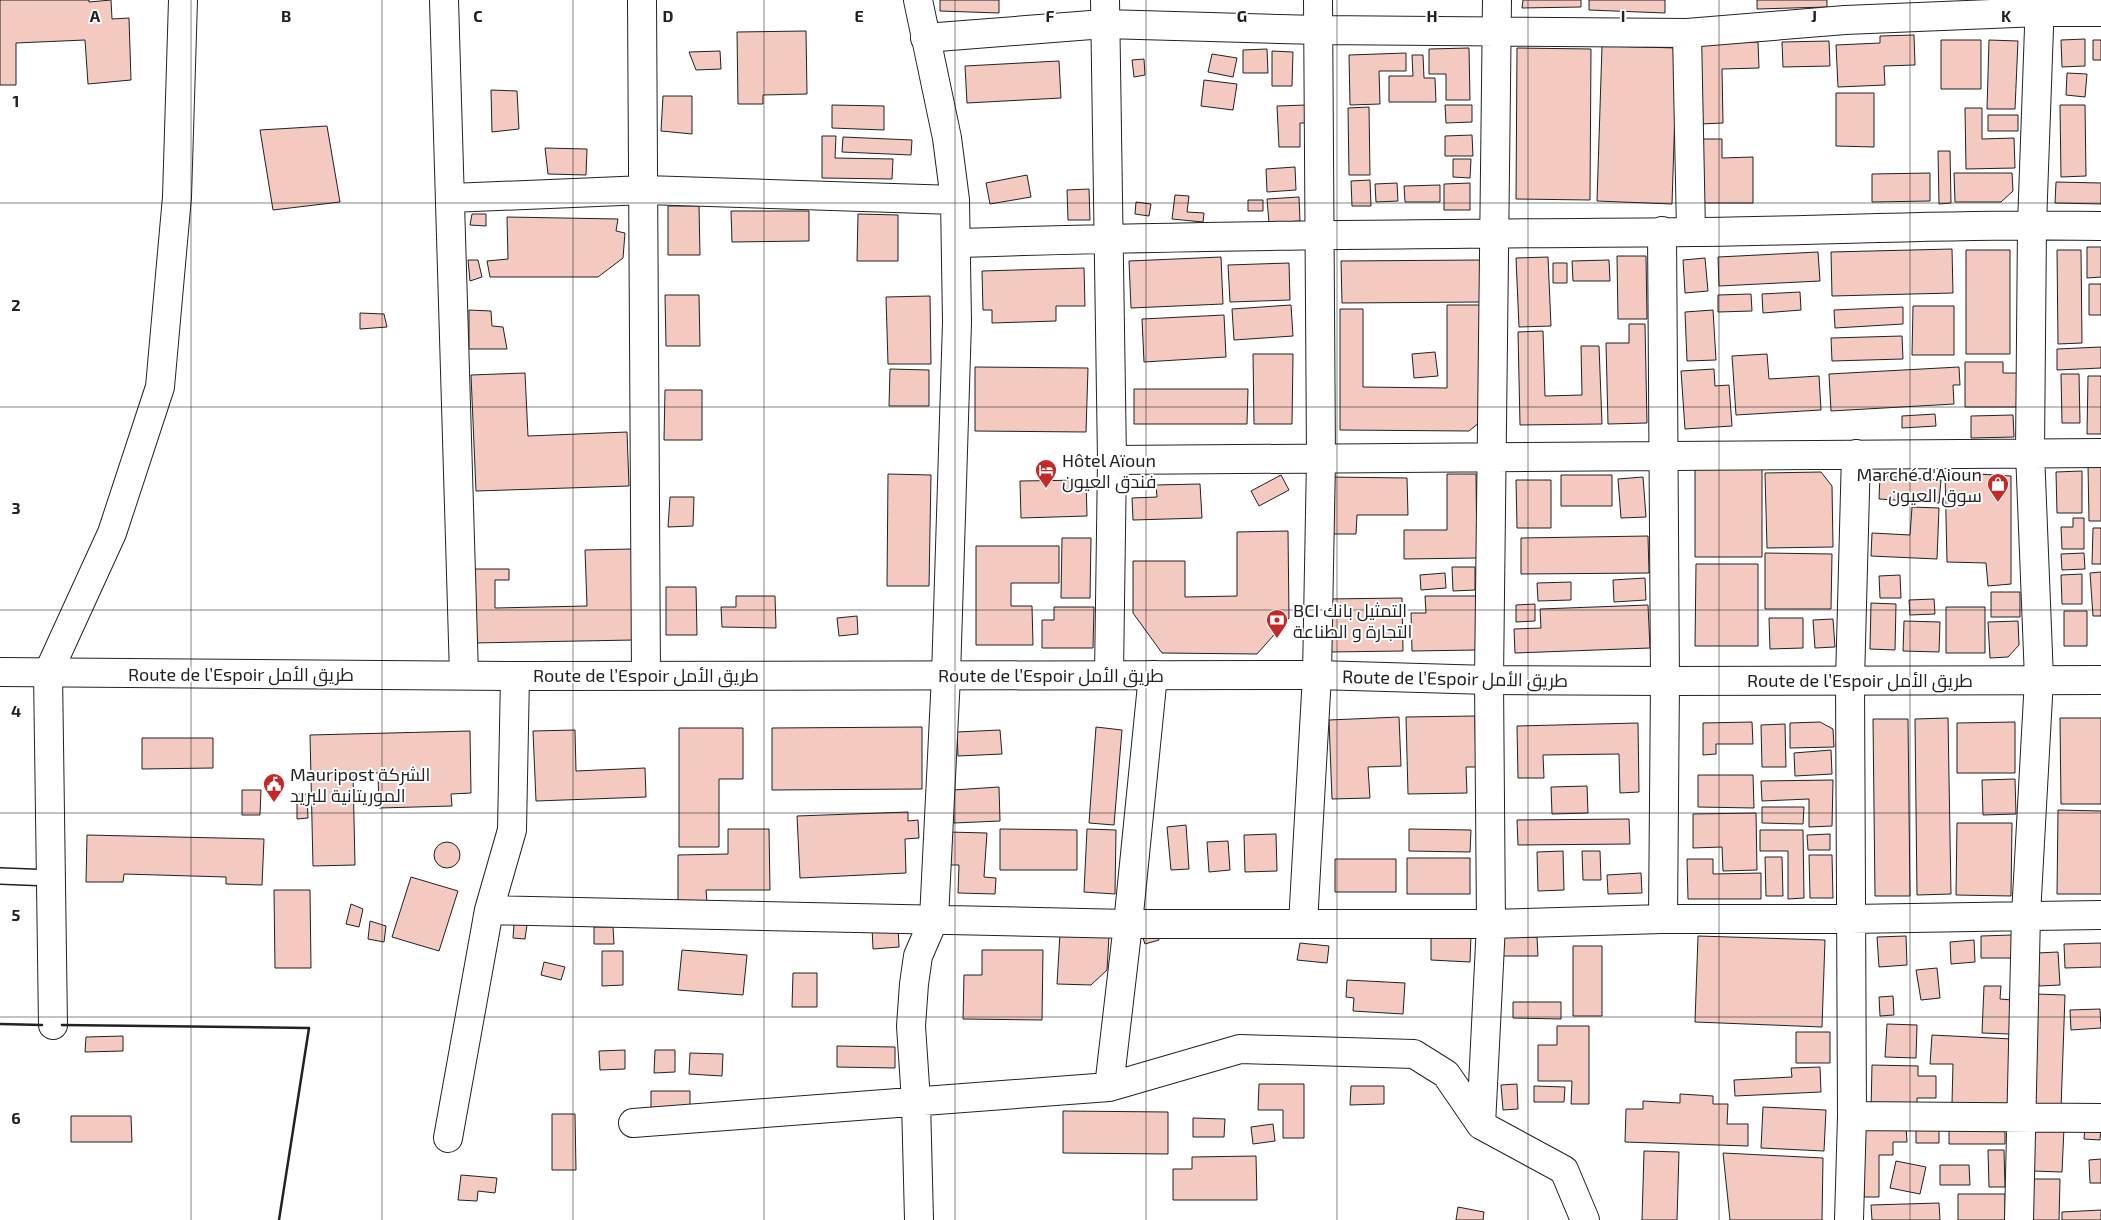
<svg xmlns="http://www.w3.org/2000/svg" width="2101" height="1220" viewBox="0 0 2101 1220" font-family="'Exo 2',Cairo,sans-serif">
  <rect width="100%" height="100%" fill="#fff"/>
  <!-- building -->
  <path fill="#f3c9c0" stroke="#222" d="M0,0H89V2L111,0L112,19L129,18L131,80L88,84L85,40L16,43V85H0Z
    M940,0H999V13L940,11Z
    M1523,0H1581V7L1522,8Z
    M1589,0H1665V13L1589,10Z
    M1757,0H1827V7L1757,9Z
    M806,31L807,94L763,95V104H738L737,32Z
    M1914,35L1915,65L1884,66L1885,85L1838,87L1836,45L1880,43V36Z
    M2085,39V66L2062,67L2061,40Z
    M1941,40H1981V89H1941Z
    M1989,40L2018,41L2015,109H1987Z
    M2093,40H2101V60H2093Z
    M1829,41L1830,66L1783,67L1782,42Z
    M1758,42L1759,68L1722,69L1723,123L1700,124L1698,43Z
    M1602,46L1677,48L1672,204L1597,201Z
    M1469,48L1470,100H1446V74H1429V49Z
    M1517,48L1591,49L1590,200L1516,199Z
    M1267,49L1268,73H1243V50Z
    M720,51L721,69L696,70L689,52Z
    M1272,51L1293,52L1292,86H1272Z
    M1406,53V71H1379L1380,104L1350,105L1349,55Z
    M1212,54L1237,58L1233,77L1208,72Z
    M1412,55H1423L1424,78H1435L1436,102H1389V76H1413Z
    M1144,59L1145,75L1134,77L1132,60Z
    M1059,61L1061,98L967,103L965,66Z
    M2067,73L2087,74L2085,97L2066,95Z
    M1204,80L1237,84L1233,110L1201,106Z
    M491,90L517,91L519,129L492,132Z
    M1836,93H1874V147L1836,146Z
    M663,96H692V134L661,131Z
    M832,105L884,106V130L832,128Z
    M1306,105V123H1300V147H1279L1277,106Z
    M1445,105H1472V122L1446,123Z
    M2060,105H2085L2086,176L2061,177Z
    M1369,107L1370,175H1349L1348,108Z
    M1965,108H1982V139L2014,138L2015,168L1966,169Z
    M1988,115H2018V131H1988Z
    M327,126L340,202L273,210L260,130Z
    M1472,135L1473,156H1445V136Z
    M822,136H836L835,158L893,159L892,179L822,178Z
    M843,137L912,140L911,155L842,152Z
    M1700,139H1722V158L1753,157V203H1700Z
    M545,148L587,149L586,175L548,174Z
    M1938,151H1950L1951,203L1939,204Z
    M1453,159H1471L1470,178L1453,177Z
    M1295,167L1296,190L1267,192L1266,169Z
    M1930,173V201L1872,202V174Z
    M1954,173H2012L2013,191L2001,202H1955Z
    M1027,175L1031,197L990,204L986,183Z
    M1370,180L1371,206H1352L1351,181Z
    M2056,182L2101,183V204L2055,203Z
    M1397,183L1398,201L1376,202L1375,184Z
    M1470,183V210H1444V184Z
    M1440,185V202H1405L1404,186Z
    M1089,189L1090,220H1068L1067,190Z
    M1175,195L1189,196L1187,212L1204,213L1203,222L1172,219Z
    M1299,197L1300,221L1269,223L1267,199Z
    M1248,200H1263V211H1248Z
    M1136,202L1151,204L1149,216L1135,214Z
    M668,206H699L700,255H668Z
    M731,211H809V241L732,242Z
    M472,214H486V226L470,225Z
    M858,214L898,215V261H857Z
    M507,217L618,219L616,231L625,233L623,258L598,277H490L487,261L508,259Z
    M2087,247H2101V277L2087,278Z
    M1952,249L1953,293L1832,296L1831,252Z
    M1966,250H2010V354H1966Z
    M2057,250H2081L2082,343L2058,344Z
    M1818,252L1820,281L1719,286L1718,257Z
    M1617,256H1646L1647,319H1618Z
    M1221,257L1223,304L1131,308L1129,261Z
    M1548,257L1551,326L1519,327L1516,258Z
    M1705,258L1708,291L1685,293L1683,260Z
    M468,260H478L482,277L470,281Z
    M1480,260V302L1342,303L1341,261Z
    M1609,260L1610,281H1573L1572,261Z
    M1289,263L1290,300L1230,302L1228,265Z
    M1553,263H1567V283H1553Z
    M1084,268L1085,306H1056V321L992,323V310H983L982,271Z
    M2089,284H2101V315H2089Z
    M1800,292L1801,310L1763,313L1762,294Z
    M1751,294L1752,311L1718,312V295Z
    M665,295H699L700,346H666Z
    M930,296L931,364H888L886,297Z
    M1291,305L1293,336L1234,340L1232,309Z
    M1447,305H1480V422L1469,431L1340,430V309H1363V387L1447,388Z
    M1913,306H1954V355H1912Z
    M1903,307V324L1835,328L1834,310Z
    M469,310L491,311L492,326L503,327L507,349H469Z
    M1713,310L1716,360L1687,361L1685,312Z
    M360,313L384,314L387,327L360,329Z
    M1224,315L1226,357L1144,362L1142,319Z
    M1629,324H1645L1647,423L1608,424L1606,343H1629Z
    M1543,331L1545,396L1582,395L1581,346H1599L1602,424L1520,425L1518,332Z
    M1902,336L1903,359L1832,361L1831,338Z
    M2101,347V368L2057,370V349Z
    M1435,352L1438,376L1414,378L1412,354Z
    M1253,354H1293L1292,424H1254Z
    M1767,354L1769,379L1819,376L1821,410L1736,415L1732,356Z
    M1965,362H2003V373H2019V407H1965Z
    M975,367L1088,368L1086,432L975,431Z
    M1959,367L1960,385H1953L1954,404L1831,411L1829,374Z
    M890,369L929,370V406H889Z
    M1714,369L1715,386L1729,385L1732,426L1685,429L1681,371Z
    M525,373L528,436L627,432L629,486L476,491L471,375Z
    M2061,374H2079L2080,423H2062Z
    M2088,376H2101V434H2087Z
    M1134,389H1248L1247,424H1134Z
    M665,390H702V440H664Z
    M1935,414L1936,426L1902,428V416Z
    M2013,415L2014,437L1971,438V416Z
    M2088,466H2101V521H2089Z
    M1762,468V557H1695V469Z
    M2082,471V513H2057L2056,472Z
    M1821,472L1832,486L1833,547L1767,548L1765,473Z
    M1945,472L2011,476V584L1988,586L1986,563L1947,562Z
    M888,474L931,475L929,586H887Z
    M1447,474H1476L1477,558L1404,559V530H1447Z
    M1281,475L1289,490L1259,506L1251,491Z
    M1561,475H1612V506H1561Z
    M1880,476L1941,480L1939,503L1879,499Z
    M1330,477L1407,478L1408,515H1357L1356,534H1330Z
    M1643,477L1646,517L1621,518L1618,479Z
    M1086,480L1087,516L1021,518L1020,481Z
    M1516,480H1551V528H1517Z
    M1200,484L1202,518L1133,520L1132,498L1157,497L1156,485Z
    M670,497H694L693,526L668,527Z
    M1912,507L1939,508L1937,559L1871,556L1872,533L1910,535Z
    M2073,518H2084V549H2062L2061,527H2073Z
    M2093,528H2101V564H2092Z
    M1288,531L1289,618L1257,654L1162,653L1133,613V561H1185V597L1237,596V532Z
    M1648,536L1649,573L1521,574V538Z
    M1062,538H1091L1090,598H1061Z
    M976,546H1059V583H1011V606H1032L1033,645H976Z
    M632,549L634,640L473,643L471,569H509V580H495V608L587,606L585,550Z
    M1765,553L1832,554L1831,609H1765Z
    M2084,553L2085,569L2062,570L2061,554Z
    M1696,564H1758V646H1695Z
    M1452,567H1475V590L1453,591Z
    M2101,572V616H2093L2090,573Z
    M1445,573L1446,588L1421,590L1420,575Z
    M2082,574V604H2062L2061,575Z
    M1900,575L1901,598H1880L1879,576Z
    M1645,578L1646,600L1614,602L1613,580Z
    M1571,582V600L1538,601L1537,583Z
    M666,587H696L697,635H666Z
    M1991,592H2020V617H1991Z
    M736,596H775L776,628L722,627L721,607H736Z
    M1425,596H1476V650L1412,651L1411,613H1426Z
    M1402,598L1403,651L1329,652V599Z
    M1934,599L1935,614L1910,615L1909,600Z
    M1871,603L1896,604L1895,650L1870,649Z
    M1535,604V621L1516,622V605Z
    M1648,605L1650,648L1515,653L1514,629L1541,628L1540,609Z
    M1054,607H1094L1093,648H1042V620H1054Z
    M1946,607H1985V653H1946Z
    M2064,611H2087V646H2064Z
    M857,616L858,634L839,636L837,618Z
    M1769,618H1803V648L1770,649Z
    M1833,619L1835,647L1815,648L1813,620Z
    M1904,621L1940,622L1939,652L1903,651Z
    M2018,621L2019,645L2008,657L1990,658L1988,622Z
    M1475,716L1476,767H1466L1467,793L1408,794L1406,717Z
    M1399,717L1401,766L1368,767L1370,798L1332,799L1329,720Z
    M1948,718L1951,894L1917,895L1915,719Z
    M2060,718H2101V804H2061Z
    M1873,719H1908L1910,896H1875Z
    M1752,722L1753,744H1716V754L1703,755V723Z
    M1820,722L1833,729L1834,747L1790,748V723Z
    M2015,722V773H1957V723Z
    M1638,723L1639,792L1620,793L1619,754L1543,755L1544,778H1518L1517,726Z
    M1785,724L1786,767H1762L1761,725Z
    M922,727V789L772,790V728Z
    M1096,727L1122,730L1114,825L1089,823Z
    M679,728H743V779H719V847H679Z
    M575,730L576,771L645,768L646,797L536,801L533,731Z
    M1000,730L1002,754L958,756L957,732Z
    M470,731L471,793L451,794L452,806L379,808L378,773H353L355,865L313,866L310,735Z
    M142,738H213V768L142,769Z
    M1831,750L1832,774L1795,776L1794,753Z
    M1698,775H1753L1754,808L1698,807Z
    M2015,779L2016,814L1983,815L1982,780Z
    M1833,780L1832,826L1809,827V799L1762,801L1761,781Z
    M1587,786L1588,813L1552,814L1551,787Z
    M999,787L1000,821L954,823L953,790Z
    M242,790H261L260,815H242Z
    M297,794H307L308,818L297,819Z
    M1762,807H1804L1803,824L1762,823Z
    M2058,810L2101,811V894H2057Z
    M908,812V821L918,820L919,838L905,839L906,873L800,878L797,816Z
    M1756,813L1757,870L1723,871L1722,847L1693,848V814Z
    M1629,819L1630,844L1518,845L1517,820Z
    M1957,823H2012L2011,896L1956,895Z
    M1186,825L1189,869L1171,870L1167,827Z
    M728,829H769L770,890H706L707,903H678V855L728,854Z
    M1000,829L1077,830V870H1000Z
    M1087,829L1116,830L1115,894L1084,892Z
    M1409,829L1471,830L1470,852L1409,851Z
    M1760,830H1803L1804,898L1788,899V851H1760Z
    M948,832L987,833L984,877L996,878L995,894L958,893L959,865H947Z
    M1276,834L1277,871L1245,872L1244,835Z
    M1830,834V850H1808L1807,835Z
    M87,835L264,839L262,885L226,884V877L124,874L123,882H86Z
    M1228,841L1230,870L1209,872L1207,842Z
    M434 855a13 13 0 1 1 26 0a13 13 0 1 1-26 0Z
    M1563,851L1564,890L1538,891L1537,852Z
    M1582,851H1600L1601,880H1583Z
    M1809,855H1832L1833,898H1810Z
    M1765,857H1782L1783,896H1766Z
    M1407,858H1470V894H1407Z
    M1335,859H1396V892H1335Z
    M1687,859H1713V874L1761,873V899H1688Z
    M1641,873L1642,893L1608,894L1607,875Z
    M411,877L458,891L439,951L392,937Z
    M274,890H310L311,968H275Z
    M351,904L363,909L359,927L346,924Z
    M370,921L386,926L384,942L368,939Z
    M514,924L527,925L525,939L513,938Z
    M898,926L899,947L873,949L872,927Z
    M594,927H613L614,944H594Z
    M1155,927L1159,940L1145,944L1141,932Z
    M1060,933L1109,936L1107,970L1091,985L1057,984Z
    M1431,934L1471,935L1470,962L1431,960Z
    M2012,935V958H1981V936Z
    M1698,936L1825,940L1822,1027L1695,1022Z
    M1906,936L1907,965L1879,967L1877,937Z
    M1502,937H1537L1538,956H1503Z
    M1974,940L1975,962L1951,964L1950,942Z
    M1300,943L1329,946L1327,963L1297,960Z
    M2101,943V967L2065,968L2064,944Z
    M1573,946H1602V1016H1573Z
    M682,950L747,955L743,995L678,990Z
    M982,950H1043L1042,1020L963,1019L964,975H982Z
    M602,951H623V985L602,986Z
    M2058,952L2060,985L2039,986L2037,953Z
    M544,962L565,967L561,980L541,975Z
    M1937,968L1940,998L1921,1000L1916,970Z
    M793,973H817V1007H792Z
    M1347,980L1405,983L1403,1014L1353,1011L1354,998L1346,997Z
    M1984,986H2001L2000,999L2012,1000L2010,1034L1982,1033Z
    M2036,994L2065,995L2061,1109L2032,1108Z
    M1893,996L1894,1015L1880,1016L1879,997Z
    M1513,1002H1561V1019L1513,1018Z
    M2100,1009L2101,1028L2071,1030L2070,1010Z
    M1887,1024L1917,1025L1916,1058L1885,1057Z
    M1557,1026H1589V1104H1571L1572,1081H1538V1045H1557Z
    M1796,1032H1830V1063H1796Z
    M1932,1035L2012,1039L2008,1106L1952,1103L1953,1064H1930Z
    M123,1036V1051L85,1052L86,1037Z
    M837,1046L895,1047V1068L837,1067Z
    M625,1050V1069L600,1070L599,1051Z
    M655,1050H675V1072L654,1073Z
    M690,1053L723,1054L722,1076L689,1074Z
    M1872,1065L1918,1066V1076H1936V1098H1917V1112L1871,1111Z
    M1820,1067L1821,1092L1735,1096L1734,1080L1792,1077L1791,1068Z
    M1259,1084H1304V1138H1283V1110H1258Z
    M1517,1084L1518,1109L1503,1110L1501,1085Z
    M1351,1086H1384V1104L1350,1105Z
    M1534,1086L1565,1087L1564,1102H1534Z
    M651,1091H690V1109L651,1108Z
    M1680,1094L1713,1096V1104H1728L1727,1124H1748V1146L1625,1142L1626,1109H1643V1101L1680,1103Z
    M1763,1107L1826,1110L1824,1151L1761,1148Z
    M1063,1111L1168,1112V1154L1063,1153Z
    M552,1114H575L576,1170H552Z
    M71,1116H131L132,1142H71Z
    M1193,1118L1225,1119L1224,1137H1193Z
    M1273,1124L1275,1141L1253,1144L1251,1127Z
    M1863,1126H1906L1907,1142H1893V1155H1879V1197H1864Z
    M2035,1126L2064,1128L2062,1172L2033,1171Z
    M2085,1126L2101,1127L2100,1140L2084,1139Z
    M1949,1127H2005V1144H1949Z
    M1916,1128H1939V1143H1916Z
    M1988,1150H2004L2005,1187H1989Z
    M1644,1151L1679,1152L1677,1220H1642Z
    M1723,1153L1823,1158L1822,1220H1730Z
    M1256,1156L1257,1200H1173V1169H1192V1157Z
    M2101,1159V1183H2090L2089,1160Z
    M1896,1161L1926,1167L1920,1194L1890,1188Z
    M1940,1165H1969L1970,1185H1940Z
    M461,1175L497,1178L495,1193L478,1191L477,1201L458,1200Z
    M2031,1179H2060L2059,1220H2030Z
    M1958,1194H2005V1220H1958Z
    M1939,1203L1940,1220H1872L1871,1205Z
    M1458,1207L1484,1212L1483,1220H1456Z
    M2101,1210V1220H2062V1212Z"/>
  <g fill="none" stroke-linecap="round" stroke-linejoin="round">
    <!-- service casing -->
    <g stroke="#222" stroke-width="18">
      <path id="service" d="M0,876L51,878"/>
    </g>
    <!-- minor casing -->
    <g stroke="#222" stroke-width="30">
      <path id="minor" d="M444,0L464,675
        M642,0L646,675
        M918,0L947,138L955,200L957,322L946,676L934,919L918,956L914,984L911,1026L916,1101L919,1220
        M1105,0L1112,460L1109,675
        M1687,33L1691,232
        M925,38L1104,24L1318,30L1687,33L1845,20L2040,12H2101
        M451,198L645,190L955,200
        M1662,231L1665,681L1663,919
        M957,243C1202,235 1447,234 1693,232C1829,231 1965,223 2101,226
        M1112,460L2101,453
        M489,910L1128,924H1491L1663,919H1851L2101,915
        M1303,924L1317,675L1321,459L1318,0
        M53,1025L48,673L112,533L160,387L177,197L183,0
        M1109,1087L1128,924L1153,675
        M1852,1116L2101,1118
        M633,1123L1109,1087L1240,1049L1414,1054L1446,1074L1481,1125L1564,1170L1585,1220
        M1481,1125L1491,924L1489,680L1497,0
        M448,1138L489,910L512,830L515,676
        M1849,1220L1852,1116L1850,681L1856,454
        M2019,1220L2026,915L2039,679L2030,452L2032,225L2040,0"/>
    </g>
    <!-- trunk casing -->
    <g stroke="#222" stroke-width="30">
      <path id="trunk" d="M0,672L515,676L1317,675L1489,680L1665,681L2101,680"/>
    </g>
    <!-- service -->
    <use href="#service" stroke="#fff" stroke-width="15"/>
    <!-- minor -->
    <use href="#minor" stroke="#fff" stroke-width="28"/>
    <!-- trunk -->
    <use href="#trunk" stroke="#fff" stroke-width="28"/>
    <!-- wall -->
    <path stroke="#222" stroke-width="2.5" d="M0,1024L42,1025
      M62,1025L309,1028L279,1220"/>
  </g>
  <!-- grid -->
  <path fill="none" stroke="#222" stroke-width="1" stroke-opacity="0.55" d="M191,0V1220M382,0V1220M573,0V1220M764,0V1220M955,0V1220M1146,0V1220M1337,0V1220M1528,0V1220M1719,0V1220M1910,0V1220M0,203H2101M0,407H2101M0,610H2101M0,813H2101M0,1017H2101"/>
  <!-- icons -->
  <defs>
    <g id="hotel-pin" transform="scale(1.125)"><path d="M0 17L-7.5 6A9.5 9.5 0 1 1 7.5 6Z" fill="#c62828" stroke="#fff"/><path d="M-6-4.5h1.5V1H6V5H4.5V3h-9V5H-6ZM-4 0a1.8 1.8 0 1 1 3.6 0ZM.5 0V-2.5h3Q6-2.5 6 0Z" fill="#fff"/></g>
    <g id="shop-pin" transform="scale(1.125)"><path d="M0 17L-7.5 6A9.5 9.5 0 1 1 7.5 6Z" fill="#c62828" stroke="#fff"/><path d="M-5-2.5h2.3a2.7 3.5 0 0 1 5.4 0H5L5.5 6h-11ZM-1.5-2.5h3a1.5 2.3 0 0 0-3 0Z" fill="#fff"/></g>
    <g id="bank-pin" transform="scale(1.125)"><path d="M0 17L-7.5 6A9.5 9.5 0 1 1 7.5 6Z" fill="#c62828" stroke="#fff"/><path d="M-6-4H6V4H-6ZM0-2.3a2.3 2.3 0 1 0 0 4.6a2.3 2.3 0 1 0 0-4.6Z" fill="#fff"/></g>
    <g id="civic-pin" transform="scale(1.125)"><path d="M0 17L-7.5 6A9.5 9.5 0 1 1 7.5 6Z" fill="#c62828" stroke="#fff"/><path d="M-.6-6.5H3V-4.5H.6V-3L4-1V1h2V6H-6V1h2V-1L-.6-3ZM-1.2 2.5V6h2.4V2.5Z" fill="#fff"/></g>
  </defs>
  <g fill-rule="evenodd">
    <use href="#hotel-pin" x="1046" y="470"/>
    <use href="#shop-pin" x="1998" y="484"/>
    <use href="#bank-pin" x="1277" y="620"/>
    <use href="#civic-pin" x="274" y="784"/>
  </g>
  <g text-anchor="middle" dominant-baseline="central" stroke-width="4" stroke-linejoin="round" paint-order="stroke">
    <!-- poi labels -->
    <g font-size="18" fill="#222" stroke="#fff" text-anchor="start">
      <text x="1062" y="460">Hôtel Aïoun<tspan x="1062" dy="21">فندق العيون</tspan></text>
      <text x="1982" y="474" text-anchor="end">Marché d'Aioun<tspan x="1982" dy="21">سوق العيون</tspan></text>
      <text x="1293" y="610">BCI التمثيل بانك<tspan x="1293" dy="21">التجارة و الطناعة</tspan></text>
      <text x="290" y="774">Mauripost الشركة<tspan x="290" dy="21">الموريتانية للبريد</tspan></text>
    </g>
    <!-- street labels -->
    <g font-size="18" fill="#222" stroke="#fff">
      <text x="241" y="674">Route de l’Espoir طريق الأمل</text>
      <text x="646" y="675">Route de l’Espoir طريق الأمل</text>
      <text x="1051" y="675">Route de l’Espoir طريق الأمل</text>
      <text transform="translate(1455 678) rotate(1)">Route de l’Espoir طريق الأمل</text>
      <text x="1860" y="680">Route de l’Espoir طريق الأمل</text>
    </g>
  </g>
  <g font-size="16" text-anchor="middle" font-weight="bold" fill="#222" stroke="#fff" stroke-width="4" stroke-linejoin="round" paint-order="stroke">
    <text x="95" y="22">A</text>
    <text x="286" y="22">B</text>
    <text x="478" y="22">C</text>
    <text x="668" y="22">D</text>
    <text x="859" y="22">E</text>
    <text x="1050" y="22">F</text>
    <text x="1242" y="22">G</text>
    <text x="1432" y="22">H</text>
    <text x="1623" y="22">I</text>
    <text x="1814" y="22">J</text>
    <text x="2006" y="22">K</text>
    <text x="16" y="107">1</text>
    <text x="16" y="311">2</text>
    <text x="16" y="514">3</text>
    <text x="16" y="717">4</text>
    <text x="16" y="921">5</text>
    <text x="16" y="1124">6</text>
  </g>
</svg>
